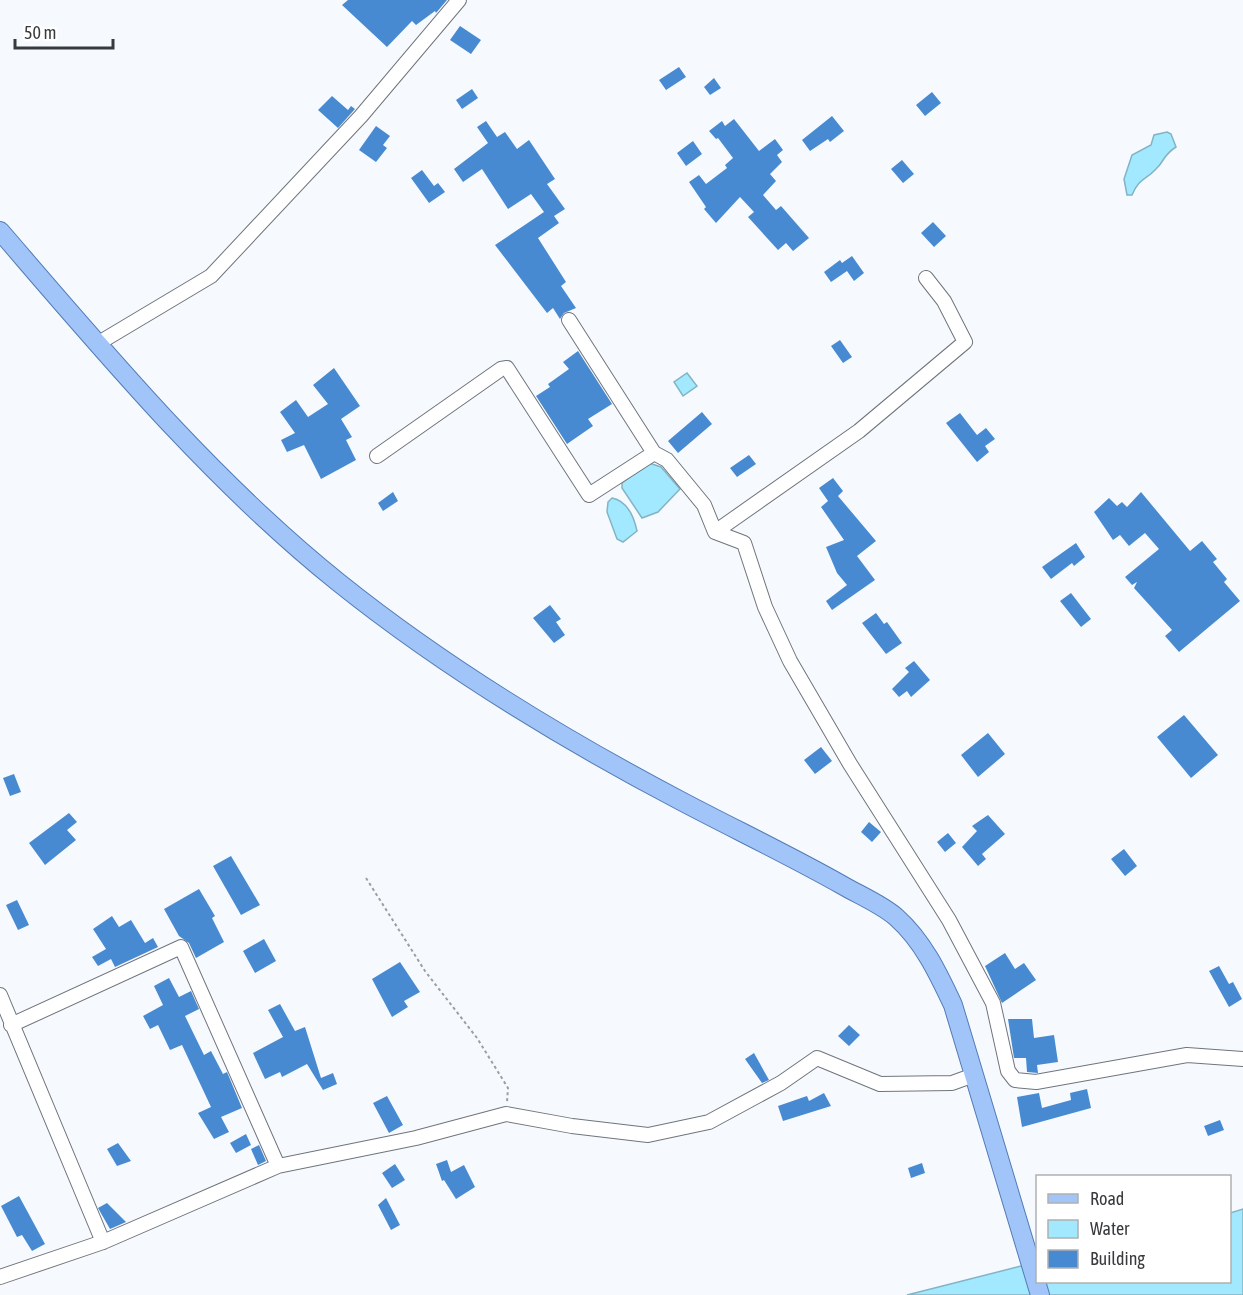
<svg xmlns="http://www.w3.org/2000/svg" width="1243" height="1295" viewBox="0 0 1243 1295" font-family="'Asap Condensed',sans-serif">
  <rect width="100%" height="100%" fill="#f6fafe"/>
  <!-- water -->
  <path fill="#a2e8ff" stroke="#82b4c5" stroke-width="1.5" d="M1167,132L1171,134L1176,147C1163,155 1164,162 1156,169C1146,180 1139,178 1132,195H1127L1124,179L1132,155L1151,145L1154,135Z
    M687,373L697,386L683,396L674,382Z
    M649,463L661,467L680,489L658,512L642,518L622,488V483Z
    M612,498C628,501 634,517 637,531L623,542L617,539L607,512L608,502Z
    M1243,1209V1295H907L1037,1262L1038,1282H1230V1213Z"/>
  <!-- building -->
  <path fill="#488ad1" d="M348,0H447L436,13L435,11L416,25L412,21L387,47L342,5Z
    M460,26L481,40L471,54L450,40Z
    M679,67L686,77L666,90L659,80Z
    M714,78L721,88L710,95L704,87Z
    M472,89L478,98L462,109L456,100Z
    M932,92L941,103L925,116L916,105Z
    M332,96L348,110L351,106L355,109L338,128L318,110Z
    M832,116L844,131L830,142L828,139L810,151L802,140Z
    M734,119L759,151L775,139L783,150L777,155L782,162L770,174L776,181L763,195L776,210L781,206L809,238L793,251L786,243L778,250L748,217L754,212L740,197L716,223L704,209L706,207L689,182L699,175L706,184L727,168L725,165L733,158L718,138L716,139L709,131L722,121L725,126Z
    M486,121L497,137L505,132L517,149L529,140L555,179L547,184L565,209L554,216L559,223L538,238L566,282L561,286L576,308L564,313L560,319L553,308L547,313L495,245L544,212L531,194L508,209L482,169L463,182L454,169L488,143L477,127Z
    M376,126L390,136L383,145L387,148L376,162L359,150Z
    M693,141L702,154L686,166L677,153Z
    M902,160L914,174L903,183L891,169Z
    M422,170L434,186L438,183L445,192L429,203L411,178Z
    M933,222L946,236L934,247L921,233Z
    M852,256L864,273L854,281L847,271L831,282L824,272L840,260L842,263Z
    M840,340L852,357L843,363L831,346Z
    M578,351L612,404L588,419L593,426L567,444L536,396L550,387L548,384L569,369L563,362Z
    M334,368L360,406L341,419L352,437L346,440L356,460L321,479L304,445L287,452L281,440L295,433L280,412L296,400L308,417L328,404L313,385Z
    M702,412L712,424L678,453L668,441Z
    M960,413L977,435L986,428L995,439L985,446L989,452L977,462L946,423Z
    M749,455L756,464L737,477L730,468Z
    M833,478L843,491L838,496L876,541L857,556L875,580L832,610L826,601L847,585L837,573L826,547L844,540L821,507L828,501L819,488Z
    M393,492L398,501L383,511L378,503Z
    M1141,492L1190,551L1202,541L1217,559L1213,562L1227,579L1224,582L1240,601L1179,652L1165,636L1172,630L1134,588L1137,582L1132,585L1125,577L1159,549L1145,533L1129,546L1120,535L1113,540L1094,512L1109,498L1117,506L1122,502L1127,507Z
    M1076,543L1085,557L1074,566L1072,563L1051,579L1042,567Z
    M1071,593L1091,619L1081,627L1060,601Z
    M550,605L561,619L556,622L565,635L554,643L533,618Z
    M876,613L884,624L887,622L902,643L886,654L862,623Z
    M914,661L930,680L911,697L907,691L899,697L892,689L909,672L905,668Z
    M1184,715L1218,755L1191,778L1157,737Z
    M988,733L1005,754L978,777L961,755Z
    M821,747L832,761L815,774L804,760Z
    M14,774L21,792L10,796L3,778Z
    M69,813L77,822L67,830L76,840L45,865L29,843Z
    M988,815L1005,834L982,854L986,859L978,866L962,847L977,831L972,826Z
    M869,822L881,832L872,842L861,832Z
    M948,833L956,843L945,852L937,842Z
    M1124,849L1137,866L1125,876L1111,859Z
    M231,856L260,905L241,915L213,866Z
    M199,889L215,916L212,918L224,942L196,958L189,943L179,936L164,909Z
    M17,900L29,925L18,930L6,905Z
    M112,916L119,927L131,920L145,943L153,938L158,947L115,967L111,959L98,966L92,957L106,949L93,929Z
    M264,939L276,961L255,973L243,951Z
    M1005,953L1015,969L1024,963L1036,980L1002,1003L985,966Z
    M400,962L420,992L404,1001L408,1007L392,1017L372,979Z
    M1219,966L1229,984L1233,982L1242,999L1229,1007L1209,971Z
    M169,978L179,997L191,991L199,1009L185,1016L204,1055L211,1051L223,1074L227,1072L242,1108L221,1117L229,1132L214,1139L198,1113L211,1107L182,1045L170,1050L158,1025L150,1029L143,1016L163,1005L154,986Z
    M280,1004L295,1031L305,1027L321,1078L333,1073L337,1084L323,1090L307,1064L282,1077L280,1072L265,1079L253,1053L283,1037L268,1010Z
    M1008,1019H1032L1034,1038L1054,1035L1058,1062L1037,1065L1038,1073L1027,1072L1026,1058H1014Z
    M849,1025L860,1035L849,1046L838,1036Z
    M754,1053L769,1080L762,1083L745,1059Z
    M1087,1089L1091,1108L1022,1127L1017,1097L1039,1093L1042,1108L1071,1100L1070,1093Z
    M824,1093L831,1106L783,1121L778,1106L807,1096L809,1101Z
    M387,1096L403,1125L389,1133L373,1103Z
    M1220,1120L1224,1130L1208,1136L1204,1126Z
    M246,1134L251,1145L236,1153L230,1143Z
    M118,1143L131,1161L117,1166L107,1149Z
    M259,1145L266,1161L258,1165L251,1149Z
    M447,1160L451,1172L464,1165L475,1187L456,1199L444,1180L442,1181L436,1164Z
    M922,1163L925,1173L911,1178L908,1168Z
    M395,1164L405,1180L392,1188L382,1173Z
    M19,1196L45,1244L32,1251L22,1235L17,1237L1,1206Z
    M386,1198L400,1225L391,1230L378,1205Z
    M107,1203L126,1222L110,1229L98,1208Z"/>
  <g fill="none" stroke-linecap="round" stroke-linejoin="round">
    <!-- minor casing -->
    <g stroke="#70757b" stroke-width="16">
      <path id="minor" d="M569,320L654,453L667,460L704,505L715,532L744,543L765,607L790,661L850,764L949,920L993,1003L1008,1071L1015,1080L1036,1082L1187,1055L1243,1059
        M97,344L211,276L361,116L459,0
        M377,456L501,369L507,368L589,495L654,453
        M715,532L859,431L965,342L944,301L926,278
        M0,995L103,1242
        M11,1025L181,947L278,1166
        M0,1277L103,1242L278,1166L416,1138L506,1114L572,1126L648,1135L709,1122L781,1083L817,1058L880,1084L952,1083L974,1075"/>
    </g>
    <!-- major casing -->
    <g stroke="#537bb5" stroke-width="20">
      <path id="major" d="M0,231C106,354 211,480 338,582C444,667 561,738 681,801C734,829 789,855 842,885C859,895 881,904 896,917C923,941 938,973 953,1005L1040,1295"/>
    </g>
    <!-- path -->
    <path stroke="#9c9fa2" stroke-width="2" stroke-dasharray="3 3" stroke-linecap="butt" d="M366,878L425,971L477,1038L508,1088L507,1102"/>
    <!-- minor -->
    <use href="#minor" stroke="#fff" stroke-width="14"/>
    <!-- major -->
    <use href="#major" stroke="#a1c5f9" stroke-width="18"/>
  </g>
  <!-- legend -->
  <rect x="1036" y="1175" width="195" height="108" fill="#ffffff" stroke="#afb0b1" stroke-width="1.5"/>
  <rect x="1048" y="1194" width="30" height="9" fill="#a1c5f9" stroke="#afb0b1" stroke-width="1.5"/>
  <text x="1090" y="1205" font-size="18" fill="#383a3d">Road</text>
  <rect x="1048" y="1220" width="30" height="18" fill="#a2e8ff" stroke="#afb0b1" stroke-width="1.5"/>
  <text x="1090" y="1235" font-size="18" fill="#383a3d">Water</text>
  <rect x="1048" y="1250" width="30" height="18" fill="#488ad1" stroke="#afb0b1" stroke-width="1.5"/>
  <text x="1090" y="1265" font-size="18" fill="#383a3d">Building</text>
  <!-- scale -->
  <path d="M15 39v9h98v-9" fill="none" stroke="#383a3d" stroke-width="3"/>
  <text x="24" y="39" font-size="18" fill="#383a3d" stroke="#ffffff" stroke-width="4.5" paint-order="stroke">50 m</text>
</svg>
